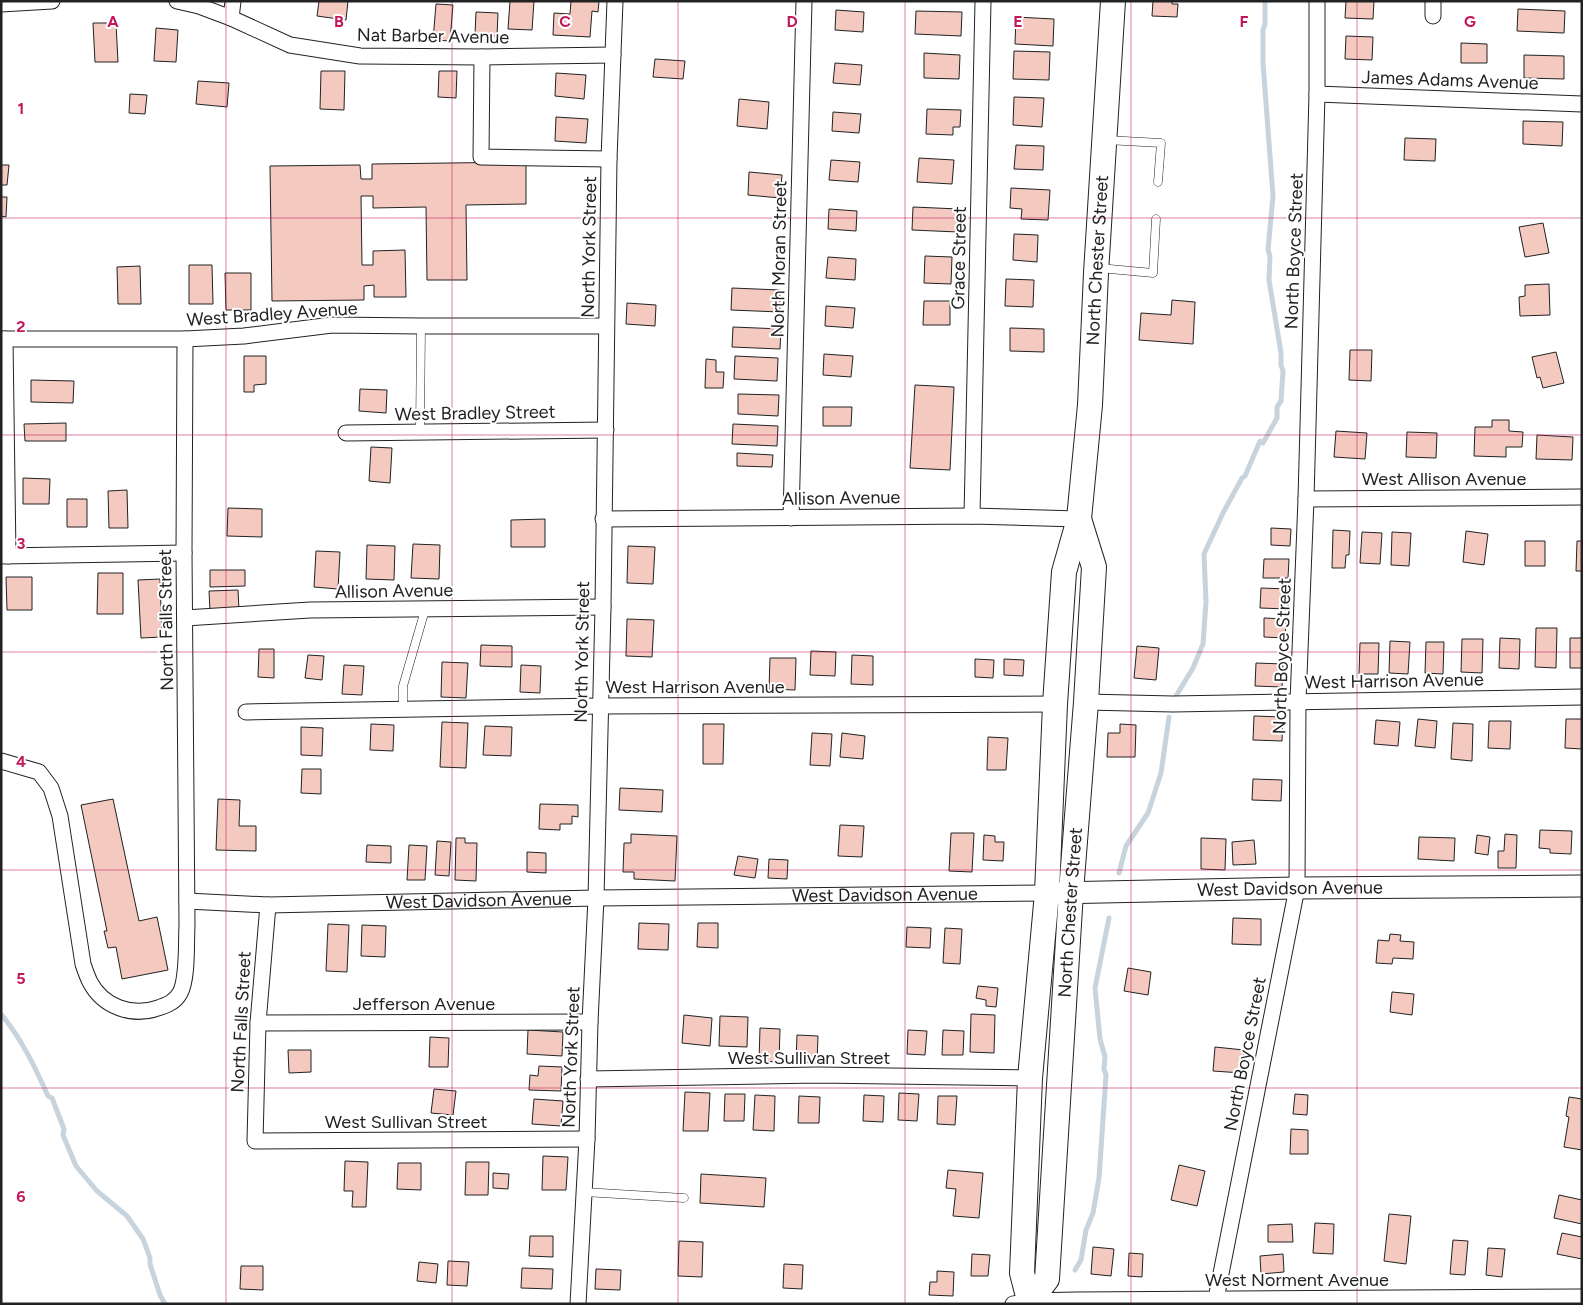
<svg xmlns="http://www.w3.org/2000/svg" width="1583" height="1305" viewBox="0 0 1583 1305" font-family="Figtree,sans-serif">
  <rect width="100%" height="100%" fill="#fff"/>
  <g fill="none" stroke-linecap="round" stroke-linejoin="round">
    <!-- stream -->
    <path stroke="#c7d3dd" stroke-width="5" d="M1176,696L1193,668L1203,644L1206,602L1204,554L1223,513L1242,478L1245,476L1260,441L1263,443L1277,418V407L1281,401L1283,371L1281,365V353L1269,280L1270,256L1268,250L1273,196L1263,63V30L1265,24V1
      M1119,873L1126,846L1148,813L1161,773L1169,717
      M1,1014C21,1038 35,1067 48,1096L52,1098L64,1129L63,1135L76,1166L97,1191L127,1216L143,1239L150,1258V1264L160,1295L165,1304
      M1075,1270L1081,1260L1086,1230L1093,1213L1099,1178L1106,1075L1104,1069L1105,1057L1100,1039L1095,988L1109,918"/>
  </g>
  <!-- building -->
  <path fill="#f3c9c0" stroke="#222" d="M319,1H348L346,20L317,16Z
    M510,1H534L532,30L508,29Z
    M571,1H599L598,12L592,11L590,37L553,35L554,13L570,14Z
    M1153,1H1172V4H1178L1177,17L1152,16Z
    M1346,1H1374L1373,19L1345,18Z
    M436,4L453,5L450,41L433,40Z
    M1518,9L1565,11L1564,33L1517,31Z
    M836,10L864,12L863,32L835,30Z
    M916,11L962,12L961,36L915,34Z
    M476,12L498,13L497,36L475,35Z
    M1016,17L1054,19L1053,46L1015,44Z
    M93,23H116L118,62H95Z
    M156,28L178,30L176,62L154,61Z
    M1346,36L1373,37L1372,60L1345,59Z
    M1461,43L1487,44V63H1461Z
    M1014,51L1050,52L1049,80L1013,79Z
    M924,53L960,55L959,79L924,78Z
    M1524,55L1564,56V79L1524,78Z
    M655,59L685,61L683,79L653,77Z
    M835,63L862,65L860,85L833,83Z
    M321,71H345L344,110L320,109Z
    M439,71H457L456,98L438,97Z
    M556,73L586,75L584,99L555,96Z
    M198,81L229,83L227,107L196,104Z
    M130,94L147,95L145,114L129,113Z
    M1014,97L1044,98L1042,127L1013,125Z
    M739,99L769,102L767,129L737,126Z
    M927,109L961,110L960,127H953V135L926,134Z
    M833,112L861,114L859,133L832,131Z
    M556,117L588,119L586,143L555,141Z
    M1523,121L1563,122L1562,146L1523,144Z
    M1405,138L1436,139L1435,161L1404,160Z
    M1016,145L1044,146L1043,170L1014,169Z
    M919,158L954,160L952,184L917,182Z
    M831,160L860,162L858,182L829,180Z
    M526,162V204L466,205L467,280H427L426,207L373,208V196H361L362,265H373V251L405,250L406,297H374V285L364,286V300L272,301L270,166L360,165L361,179H372V164Z
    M1,165H9L7,185H1Z
    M749,172L782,175L780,198L748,195Z
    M1011,188L1050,190L1048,220L1021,219L1022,209L1010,208Z
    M1,197H7L6,217L1,216Z
    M913,207L959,209L958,232L912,230Z
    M829,209L857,211L856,231L828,229Z
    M1543,223L1549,253L1525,257L1519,227Z
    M1014,234L1038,235L1037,262L1013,260Z
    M925,256L952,257L951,284L924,283Z
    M828,257L856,259L855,280L826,278Z
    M189,265H212L213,304H189Z
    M140,266L141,304H118L117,267Z
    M225,273H251V310H226Z
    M1006,279L1034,280L1033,307L1005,306Z
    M1549,284L1550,315L1520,316L1519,297L1525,296V285Z
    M732,288L780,290V312L731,310Z
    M1172,300L1195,302L1193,344L1139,340L1141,313L1171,315Z
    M924,301H950V325H923Z
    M627,303L656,305L655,326L626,324Z
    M826,306L855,308L853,328L825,326Z
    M733,327L781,329L780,349L732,347Z
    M1010,328L1044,329V352L1010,351Z
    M1350,350H1372L1371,381L1349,380Z
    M1556,352L1564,383L1543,388L1540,377L1537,378L1532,357Z
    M824,354L853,356L851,377L823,375Z
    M244,356H266V384L254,385V392H244Z
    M735,356L778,358L777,381L734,379Z
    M706,359L716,360V372H724L723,388H705Z
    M31,380L74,381L73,403L31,402Z
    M915,385L954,387L950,470L910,468Z
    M360,389L387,390L386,413L359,411Z
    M738,394L779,395L778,416L738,414Z
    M823,407H852L851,426H823Z
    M1492,420H1509V431L1523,432L1522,447H1506V457L1474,456L1475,427H1492Z
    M66,423V441H25L24,424Z
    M733,424L778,426L777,446L732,444Z
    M1336,431L1367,433L1365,459L1334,457Z
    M1407,432L1437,433L1436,458L1406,457Z
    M1537,435L1573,437L1572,460L1536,459Z
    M371,447L392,448L390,483L369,481Z
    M737,453L773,455L772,467L737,466Z
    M23,478L50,479L49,504H23Z
    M127,490L128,528H109L108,491Z
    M67,499H87V527H67Z
    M228,508L262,509V537L227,536Z
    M545,519V547H511V520Z
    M1271,528L1291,529L1290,546L1271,545Z
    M1333,530L1350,531L1349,555H1346L1345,568H1332Z
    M1466,531L1488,534L1484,565L1463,562Z
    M1362,532L1382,533L1380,564L1360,563Z
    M1392,532L1411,533L1409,566L1391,565Z
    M1525,541H1545V566H1525Z
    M1577,541H1582V571H1576Z
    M413,544L440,545L439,579L411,578Z
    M367,545L395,546L394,580L366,579Z
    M628,546L655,547L653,584L627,583Z
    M316,551L340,552L338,589L314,587Z
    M1264,559H1289L1288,578H1263Z
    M210,570H245V586L210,587Z
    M98,573H123V614H97Z
    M6,577H32V610H7Z
    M160,579L162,637L141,638L138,580Z
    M1261,588L1288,589V609L1260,608Z
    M238,590L239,610L210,611L209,591Z
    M1264,618L1286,619L1285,638L1264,637Z
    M627,619L654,620L652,657L626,656Z
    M1536,628H1557L1556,668L1535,667Z
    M1500,638L1520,639L1519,669L1499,668Z
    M1570,638H1582V668H1570Z
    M1462,639H1483L1482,673L1461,672Z
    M1390,641L1410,642L1408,674L1389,673Z
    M1426,642H1444L1443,674L1425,673Z
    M1360,643H1379L1378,674H1359Z
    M481,645L512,646V667L480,666Z
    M1137,646L1159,648L1156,680L1134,678Z
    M259,649H274V678L258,677Z
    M811,651L836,652L835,676L810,675Z
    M308,655L324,656L322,680L305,678Z
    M852,655L873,656V685L851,684Z
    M770,658H796L795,690L769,689Z
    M975,659L994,660L993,678L975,677Z
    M1004,659L1024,660L1023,676L1004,675Z
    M442,662L468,663L466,698L441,697Z
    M1256,663L1283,664L1282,687L1255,686Z
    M344,665L364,666L362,695L342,694Z
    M521,665L541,666L540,693L520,692Z
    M1254,716L1283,717L1282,741L1253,740Z
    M1418,719L1437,721L1435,748L1415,746Z
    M1566,719H1582V749L1565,748Z
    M1376,720L1400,722L1398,746L1374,744Z
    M1489,721H1511L1510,749L1488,748Z
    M442,722L468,723L466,768L440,767Z
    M1453,723L1473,724L1472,761L1451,759Z
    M371,724L394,725L393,751L370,750Z
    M703,724H724L723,764H703Z
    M1120,724L1136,725L1135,757H1107L1108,733H1120Z
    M485,726L512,727L511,756L483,755Z
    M301,727L323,728L322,756L301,755Z
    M812,733L832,734L830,766L810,765Z
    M842,733L865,736L863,759L840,757Z
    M988,737L1008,738L1006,770H987Z
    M302,769H321V794L301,793Z
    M1253,779L1282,780L1281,801L1252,800Z
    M620,788L663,790L662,812L619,810Z
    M113,799L139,921L157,917L168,970L122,979L116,947L108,948L104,931H107L81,805Z
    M218,799L240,800L239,826H256V851L216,850Z
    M540,804L578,805V817L572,816V824H560V830L539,829Z
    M840,825L864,826L862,857L838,856Z
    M1540,830L1572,831L1571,854L1550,853V849L1539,848Z
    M951,833H974L972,872L949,871Z
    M631,834L677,836L675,881L634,879V872H623L624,843H631Z
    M1505,834L1517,835L1516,868H1498V851H1504Z
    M984,835L995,836V842H1004L1003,861L983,860Z
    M1477,835L1490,837L1488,855L1475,853Z
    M1419,837L1455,838L1454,861L1418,859Z
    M456,838H465V843H477L476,881L455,880Z
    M1201,838L1226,839L1225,870L1201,869Z
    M1254,840L1256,864L1233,865L1232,842Z
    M437,841L451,842L449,876L435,875Z
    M367,845L391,846V863L366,862Z
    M409,845L427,846L425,880H407Z
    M527,852L546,853V873L527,872Z
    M738,856L758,859L755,878L734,875Z
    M769,859L788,860L787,879L768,878Z
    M1233,918L1261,919V945L1232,944Z
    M639,923L669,924L668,950L638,949Z
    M698,923H718V948L697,947Z
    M328,924L349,925L347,972L326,971Z
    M362,925L386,926L385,957L361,956Z
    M907,927L931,928L930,948L906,947Z
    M945,928L962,929L960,964L943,963Z
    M1390,934L1401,935L1400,941L1414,942L1413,959L1393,958L1392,964L1376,963L1378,940L1389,941Z
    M1128,968L1151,972L1148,995L1124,991Z
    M978,986L998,988L996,1007L986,1006V1000L976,998Z
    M1392,992L1414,994L1412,1015L1390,1012Z
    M971,1014L995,1015L994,1053L970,1052Z
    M684,1015L712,1018L710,1046L682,1043Z
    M720,1016L748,1017L747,1047L719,1046Z
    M760,1028L780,1029L779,1062L759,1061Z
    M528,1030L563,1032L562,1056L527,1054Z
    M908,1030L927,1031L925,1055L907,1054Z
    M943,1030L964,1031L963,1055H942Z
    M797,1035L818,1036L817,1063L796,1062Z
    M430,1037L449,1038L448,1067H429Z
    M1215,1047L1244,1050L1242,1073L1213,1071Z
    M288,1050H311V1072L289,1073Z
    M539,1066L562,1067L561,1091L529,1090L530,1075L538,1076Z
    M434,1089L456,1091L453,1115L431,1113Z
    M685,1092L710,1093L708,1131H683Z
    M899,1093L919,1094L917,1121L898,1120Z
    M725,1094H745L744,1121H724Z
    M1295,1094L1308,1095L1307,1115L1293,1114Z
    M755,1095L775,1096L774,1131L753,1130Z
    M864,1095L884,1096L883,1122L863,1121Z
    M799,1096L820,1097L819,1123H798Z
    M938,1096H957L955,1125L937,1124Z
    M1569,1097L1582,1099V1150L1564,1147L1569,1117L1566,1116Z
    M534,1099L563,1101L561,1126L532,1124Z
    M1291,1129L1308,1130V1154H1290Z
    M543,1156L568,1157L566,1190H542Z
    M345,1161L368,1162L366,1207H352L353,1191H344Z
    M466,1162H489L488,1195H465Z
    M398,1163H421V1190L397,1189Z
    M1179,1165L1205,1171L1197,1206L1171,1200Z
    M948,1170L983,1173L979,1218L953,1216L956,1189L946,1188Z
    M493,1173L509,1174L508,1189L493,1188Z
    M701,1174L766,1178L764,1207L700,1203Z
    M1559,1195L1582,1200V1224L1554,1218Z
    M1389,1214L1411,1216L1406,1264L1384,1261Z
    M1315,1223L1334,1224L1333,1254L1313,1253Z
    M1292,1224L1293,1242H1268V1225Z
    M1562,1233L1582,1237V1259L1557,1254Z
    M530,1236H553V1257L529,1256Z
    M1453,1240L1468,1241L1465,1275L1450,1274Z
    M679,1241L703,1242L702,1277L678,1276Z
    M1093,1247L1114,1249L1111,1276L1091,1274Z
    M1488,1248L1505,1249L1502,1277L1486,1275Z
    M1129,1253L1143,1254L1142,1277L1128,1276Z
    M972,1254L990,1255L988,1276H971Z
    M1283,1254L1284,1272L1261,1274L1260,1256Z
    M448,1261L469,1262L467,1286L447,1285Z
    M419,1262L438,1264L436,1283L417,1281Z
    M784,1264L803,1265L802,1289L783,1288Z
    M241,1266H263V1290L240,1289Z
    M522,1268L553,1269L552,1289L521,1288Z
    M596,1269L621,1270L620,1290L595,1289Z
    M937,1271L954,1272L953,1296L929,1295L930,1282H937Z"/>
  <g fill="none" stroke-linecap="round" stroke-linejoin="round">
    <!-- lane casing -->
    <g stroke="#222" stroke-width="9">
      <path id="lane" d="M1106,140L1161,143L1158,182
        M1099,268L1153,273L1156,219
        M420,432L421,326
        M403,709V686L425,610
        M584,1192L684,1198"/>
    </g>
    <!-- street casing -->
    <g stroke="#222" stroke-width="17">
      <g id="street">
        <path d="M177,1L199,6L231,18L290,45L360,56L482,57L613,55"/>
        <path d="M1,4L52,1"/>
        <path d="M1433,16V1"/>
        <path d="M231,18L233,1"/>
        <path d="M482,57L481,157L609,159"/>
        <path d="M1317,94L1582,104"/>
        <path d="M1,339H185L244,336L332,325L421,326H606"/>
        <path d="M5,339L8,556"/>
        <path d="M346,433L606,430"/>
        <path d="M1306,499L1582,497"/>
        <path d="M972,516L983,1"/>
        <path d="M791,518L804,1"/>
        <path d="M603,519L972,516L1079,519"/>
        <path d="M1,556L184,553"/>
        <path d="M185,618L310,610L603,607"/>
        <path d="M1086,702L1173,704L1582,697"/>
        <path d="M246,712L600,706L1055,704"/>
        <path d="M1,761L39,772L51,788L60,816L83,964C85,970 87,976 90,982C103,1007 132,1017 158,1008C167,1005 175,1002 180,993C188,979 186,942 187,925L184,553L185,339"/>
        <path id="s1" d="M187,901L268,905L596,898L1047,893"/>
        <path d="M268,905L258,1023L255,1141L587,1139"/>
        <path d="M258,1023L590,1022"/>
        <path d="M588,1079L817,1075L1030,1078"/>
        <path d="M578,1304L587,1139L590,1022L596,898L603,607L609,159L615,1"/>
        <path d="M1013,1304L1030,1301L1076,1300L1582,1297"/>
        <path d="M1215,1304L1297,888L1298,701L1306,499L1317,94V1"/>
      </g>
    </g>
    <!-- secondary casing -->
    <g stroke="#222" stroke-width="23">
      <g id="secondary">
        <path id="s2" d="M1055,893L1297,888L1582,886"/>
      </g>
    </g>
    <!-- primary casing -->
    <g stroke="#222" stroke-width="26">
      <g id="primary">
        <path id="s3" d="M1030,1301L1047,1279L1071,892L1086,702L1094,567L1079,519"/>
        <path id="s4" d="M1030,1304L1022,1273L1030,1078L1047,893L1055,704L1064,572L1079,519L1090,405L1096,273L1113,1"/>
      </g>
    </g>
    <!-- lane -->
    <use href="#lane" stroke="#fff" stroke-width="8"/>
    <!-- street -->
    <use href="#street" stroke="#fff" stroke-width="15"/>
    <!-- secondary -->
    <use href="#secondary" stroke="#fff" stroke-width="21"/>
    <!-- primary -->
    <use href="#primary" stroke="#fff" stroke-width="24"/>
  </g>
  <!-- grid -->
  <path fill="none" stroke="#c2185b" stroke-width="1" stroke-opacity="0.55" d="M226,1V1304M452,1V1304M678,1V1304M905,1V1304M1131,1V1304M1357,1V1304M1,218H1582M1,435H1582M1,652H1582M1,870H1582M1,1088H1582"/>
  <g text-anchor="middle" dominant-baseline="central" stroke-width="4" stroke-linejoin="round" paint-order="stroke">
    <!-- street labels -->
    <g font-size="18" fill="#222" stroke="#fff">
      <text transform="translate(433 36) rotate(1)">Nat Barber Avenue</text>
      <text transform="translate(1450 80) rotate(2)">James Adams Avenue</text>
      <text transform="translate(589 247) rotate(-89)">North York Street</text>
      <text transform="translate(1294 251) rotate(-88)">North Boyce Street</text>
      <text transform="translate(959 258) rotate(-89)">Grace Street</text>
      <text transform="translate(779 259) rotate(-89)">North Moran Street</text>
      <text stroke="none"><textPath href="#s4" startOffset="1049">North Chester Street</textPath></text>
      <text transform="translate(272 314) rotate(-4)">West Bradley Avenue</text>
      <text transform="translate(475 413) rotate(-1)">West Bradley Street</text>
      <text x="1444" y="479">West Allison Avenue</text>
      <text transform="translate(841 498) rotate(-1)">Allison Avenue</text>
      <text transform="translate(394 591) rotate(-1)">Allison Avenue</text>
      <text transform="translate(166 620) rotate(-91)">North Falls Street</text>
      <text transform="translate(582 652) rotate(-89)">North York Street</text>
      <text transform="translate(1282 656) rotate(-88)">North Boyce Street</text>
      <text transform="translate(1394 681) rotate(-1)">West Harrison Avenue</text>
      <text x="695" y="687">West Harrison Avenue</text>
      <text stroke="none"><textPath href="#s2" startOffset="235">West Davidson Avenue</textPath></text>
      <text stroke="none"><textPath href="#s1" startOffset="698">West Davidson Avenue</textPath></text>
      <text stroke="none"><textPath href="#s1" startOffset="292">West Davidson Avenue</textPath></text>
      <text stroke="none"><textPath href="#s3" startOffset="395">North Chester Street</textPath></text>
      <text x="424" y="1004">Jefferson Avenue</text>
      <text transform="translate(241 1022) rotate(-87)">North Falls Street</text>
      <text transform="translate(1245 1054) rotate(-79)">North Boyce Street</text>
      <text transform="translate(571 1057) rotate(-88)">North York Street</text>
      <text x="809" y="1058">West Sullivan Street</text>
      <text x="406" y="1122">West Sullivan Street</text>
      <text x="1297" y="1280">West Norment Avenue</text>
    </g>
  </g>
  <g font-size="16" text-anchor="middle" font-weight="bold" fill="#c2185b" stroke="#fff" stroke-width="4" stroke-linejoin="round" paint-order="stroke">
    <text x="113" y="27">A</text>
    <text x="339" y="27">B</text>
    <text x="565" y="27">C</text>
    <text x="792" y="27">D</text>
    <text x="1018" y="27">E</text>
    <text x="1244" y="27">F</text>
    <text x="1470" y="27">G</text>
    <text x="21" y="114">1</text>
    <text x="21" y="332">2</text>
    <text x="21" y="549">3</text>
    <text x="21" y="767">4</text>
    <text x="21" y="984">5</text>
    <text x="21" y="1202">6</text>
  </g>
  <!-- border -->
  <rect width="1583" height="1305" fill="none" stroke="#222222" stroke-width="5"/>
</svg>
